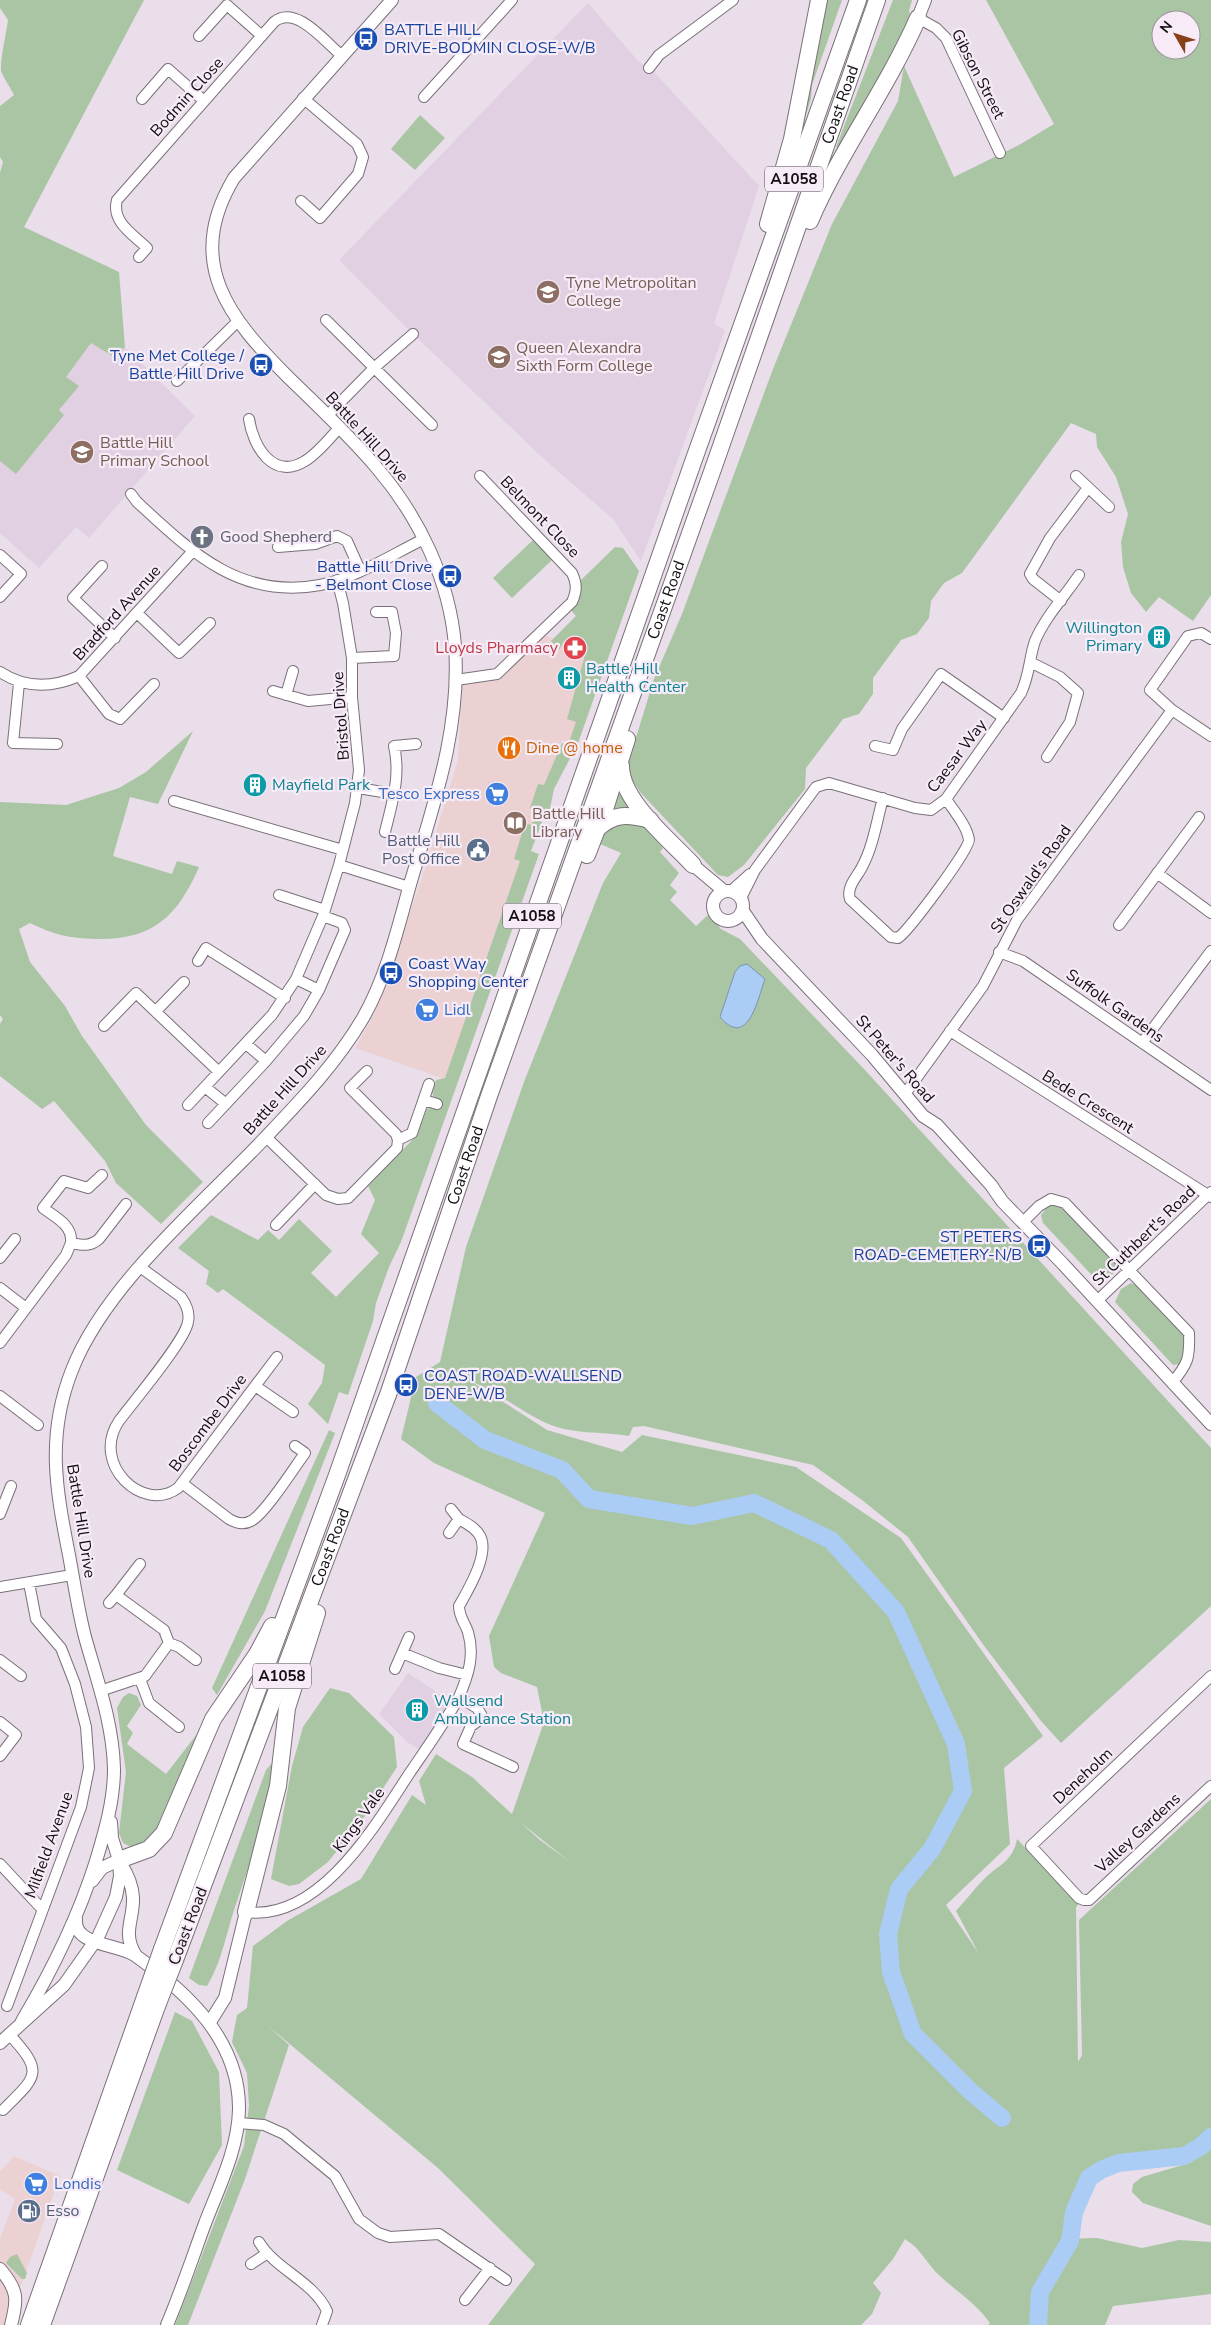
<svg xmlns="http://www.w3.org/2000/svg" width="1211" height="2325" viewBox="0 0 1211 2325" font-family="'Nunito Sans',sans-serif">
  <rect width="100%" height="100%" fill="#e9dee9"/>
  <!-- commercial -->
  <path fill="#ecd1d2" d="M543,635L592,651L572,743L562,740L445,1079L355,1048L373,1016L388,977L424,872L458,760L462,682L499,678Z
    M14,2156L60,2176L7,2325H0V2239L15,2199L0,2189V2172Z"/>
  <!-- built -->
  <path fill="#e1d0e1" d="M588,3L638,61L655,73L759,186L714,324L725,330L641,561L613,519L545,460L413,334L339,260Z
    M0,343H91L114,357L125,347L195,416L89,538L76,527L39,568L0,533Z
    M408,1673L451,1702L420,1750L407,1742L379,1714Z"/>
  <!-- green -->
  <path fill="#aac5a4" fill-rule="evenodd" d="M0,0H144L24,227L119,272L125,347L114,357L91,343L66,377L79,386L59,410L64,415L16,474L0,461V173L3,162L0,157V106L14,95C10,87 4,79 1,71C0,59 6,35 8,20L0,8Z
    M827,0H842L812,85L811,99L803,124L800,122Z
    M893,0H912L909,11L912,21L841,149L836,147Z
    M986,0H1211V595L1193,621L1159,597L1146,612L1131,593L1123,567L1121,542L1128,514L1116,477L1097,447L1096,434L1071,423L962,573L944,583L931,601L929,618L917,634L901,640L873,678V694L859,714L843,719L806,768L805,789L744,865L728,877L718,875L640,792L626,770L654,679L682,614L773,369L832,224L898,101L904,66L954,177L1019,145L1054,124ZM1161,20H1191V50H1161Z
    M420,115L445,138L415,170L391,149Z
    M534,539L553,559L512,598L493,578Z
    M615,547L623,548L639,571L578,743L554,789L548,818L537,815L536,810L530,808L538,784L544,785L562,743L568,745L576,722L567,719L587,648L564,641L559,650L551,641L576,616L571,610L579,598L580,581Z
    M193,731L158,804L130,797L113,856L172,874L177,861L199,867C177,917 153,940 96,939C69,938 54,935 30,923L19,929L30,962L65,1006L82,1036L146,1125L203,1182L161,1224L116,1183L105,1161L54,1101L42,1109L0,1076V1024L3,1019L0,1015V802L66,805L119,788L146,772Z
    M617,786L637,809L611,812Z
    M536,819L542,822L531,851L539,854L401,1242L389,1267L376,1303L373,1321L348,1395L339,1392L328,1424L308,1404L322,1383L325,1365L223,1289L218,1293L206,1284L209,1271L178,1248L211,1215L258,1240L268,1230L279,1240L299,1219L332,1251L311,1273L336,1297L379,1253L361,1234L375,1200L368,1186L417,1135L427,1109L433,1107L435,1099L432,1093L436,1080L445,1078L520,861L514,859L525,823L531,825Z
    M615,821L640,822L663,848L660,852L679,873L670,885L677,892L670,900L696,926L708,915L721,929L740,939L864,1069L1211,1448V1606L1061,1743L1041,1721L982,1643L908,1537L862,1500L813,1465L644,1426L633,1427L629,1436C601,1431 573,1435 546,1423C522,1412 495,1390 472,1382L547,1430L622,1452L642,1435L796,1467L901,1538L1043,1736L1004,1768L1010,1844L946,1905L979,1954L956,1911C966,1900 975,1888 985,1878C1000,1864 1013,1861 1017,1839L1079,1904L1076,1907L1078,2062L1082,2055L1079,1920L1211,1799V2132C1203,2139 1194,2148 1183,2152C1150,2163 1107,2145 1083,2180C1072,2196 1068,2220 1062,2239L1097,2238L1142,2248L1179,2240L1211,2242V2294L1113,2306L1105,2325H988L990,2323C976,2303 957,2292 940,2276C926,2263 922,2250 905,2239L893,2259L873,2283L881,2293L872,2314L861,2325H488L535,2264L438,2168L267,2025L289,2045L245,2179L188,2325H175L244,2146L249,2106L247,2073L232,2042L237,2015L247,2008L253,1946L287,1921L361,1879L412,1795L426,1805L419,1781L436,1754L472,1777L512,1814L544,1722L537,1687L501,1673L494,1667L489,1636L545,1513L434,1463L401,1439L416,1377L440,1362L466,1247L524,1082L603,883L621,853L598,843L605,828ZM520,1822L570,1862L540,1840Z
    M1049,1205L1060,1206L1115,1261L1117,1270L1101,1285L1043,1223L1041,1215Z
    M1131,1283L1138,1286L1184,1336L1185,1347L1180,1364L1173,1365L1115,1302L1121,1289Z
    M329,1430L335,1433L265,1611L217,1695L212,1688Z
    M330,1688L349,1693L394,1737L397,1767L365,1816L328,1862L299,1884L289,1886L271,1879L292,1766L303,1727Z
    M129,1693L137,1696L141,1705L127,1726L133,1733L127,1744L166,1774L197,1734L156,1829L143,1842L131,1847L123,1843L119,1833L126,1772L117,1708L123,1697Z
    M273,1762C267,1812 251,1860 235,1907C226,1934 222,1961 207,1986L199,1985L189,1978L266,1770Z
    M175,2012L192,2021L219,2072L222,2145L189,2204L117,2170Z
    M1211,2147V2226L1143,2203L1132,2192L1133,2184L1142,2177L1186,2164Z
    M17,2254L27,2273L25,2279H22L6,2263L10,2257Z"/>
  <!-- water -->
  <path fill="#aaccf5" stroke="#7c93b1" d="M747,964L765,979C758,998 748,1050 720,1017L735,972L740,966Z"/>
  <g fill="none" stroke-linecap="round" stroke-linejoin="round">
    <!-- river -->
    <path stroke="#aaccf5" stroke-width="18" d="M437,1403L485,1440L562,1470L589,1499L692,1516L754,1503L831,1540L896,1612L956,1744L963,1791L932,1849L899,1889L888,1934L891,1972L913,2034L968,2089L1002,2118
      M1038,2325L1040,2292L1070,2241L1074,2212L1089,2178L1101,2170L1118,2163L1184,2156L1200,2147L1211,2137"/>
    <!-- minor casing -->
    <g stroke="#7a707a" stroke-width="12">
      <path id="minor" d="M918,18L936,28L946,38L1000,153
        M199,36L227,5L262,36
        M649,68L659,55L733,0
        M424,97L512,0
        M142,99L168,69L204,101
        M301,201L320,218L358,174L363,157L357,144L303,98
        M139,257L147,248C133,234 111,222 117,200L274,22C296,4 325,42 341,55
        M326,320L432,425
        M177,381L237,322
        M327,416L374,368L413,334
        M249,419C253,446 273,481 305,461C317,454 329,439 339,428
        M1076,476L1109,507
        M131,494L137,502C191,552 240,600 320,585C356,578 391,555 424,539
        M278,547L315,544L337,536L347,541L360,570
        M0,555L21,574L0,597
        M102,566L73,598L115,638
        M1061,601L1033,579L1030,574L1050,538L1087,489
        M137,613L179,653L210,623
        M1211,639L1201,633L1188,636L1150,690L1172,710L1211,736
        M352,658L394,656L396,633L392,612H376
        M1032,663L1060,677L1078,693L1070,722L1047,757
        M0,672C26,689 52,688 79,676L192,552
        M79,676L109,714L120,719L154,684
        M456,680L497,674L572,602C577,591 577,584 572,573L480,476
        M19,683L13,743L57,744
        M273,691L308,701L352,697
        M286,695L293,671
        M875,746L893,750L902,729L941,674L1004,718
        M358,788L395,794
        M883,798C877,820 873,847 862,867C857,877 846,887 850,899L891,937L898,938C908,932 971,847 969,840C967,826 954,811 946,799
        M174,801L343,850
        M385,832C392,803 401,776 394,746L416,744
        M339,865L409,887
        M1157,873L1211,913
        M731,891L750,874
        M279,895L325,910
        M741,898L755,870L816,787L829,783L915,808L931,810L946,799L1021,693C1030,674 1029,658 1035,641C1045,617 1065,596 1079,575
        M1119,925L1199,817
        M999,952L1023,961L1211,1090
        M198,961L206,948L285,998
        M296,979L319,990
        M156,1011L184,982
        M104,1026L136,993L219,1072
        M950,1031L1211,1197
        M1142,1043L1211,951
        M246,1044L266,1061
        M367,1071L350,1088L396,1134L398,1140
        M205,1087L226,1104
        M905,1094L983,986L1017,920L1172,710
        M424,1100L437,1104
        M188,1105L272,1015L296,979L323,916L339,865L355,803L359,770L352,697V658L343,603L337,580
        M208,1123L266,1061L304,1016L319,990L345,930L342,923L323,916
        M266,1137L326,1195L338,1199L348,1198L397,1148L398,1140L412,1133L429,1084
        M102,1175L88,1188L64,1181L43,1208C55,1217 73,1225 71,1243C82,1245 90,1247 99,1239L126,1204
        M1023,1222L1039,1206L1051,1199L1065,1203L1189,1333C1190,1358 1188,1364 1172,1383
        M276,1225L315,1184
        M0,1258L15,1239
        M140,1267L181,1297C186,1304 190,1313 188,1322C185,1341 133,1402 119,1421C90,1464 143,1514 178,1488L277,1357
        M0,1288L26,1308
        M1097,1301L1211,1192
        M0,1343L66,1255L71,1243
        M255,1386L293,1412
        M0,1396L38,1425
        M182,1483L229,1519C236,1523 244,1525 251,1521C265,1514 294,1468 305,1453L295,1446
        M0,1514L11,1486
        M449,1533L459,1519L451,1509
        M0,1587L72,1575
        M109,1603L116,1595
        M169,1643L179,1647L196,1660
        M402,1653L439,1668L467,1675
        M0,1660L21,1676
        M395,1669L409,1637
        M1211,1676L1031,1846L1079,1898L1084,1900H1089L1211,1786
        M140,1679L149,1703L179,1727
        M100,1691L145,1676L169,1643L164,1630L116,1595L140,1564
        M459,1697L477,1708L481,1714L478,1721L471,1726L463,1744L513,1767
        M0,1722L16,1735L0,1756
        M0,1864L42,1909
        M246,1912C319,1922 375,1826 409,1774C426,1749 444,1724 459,1697C468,1676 475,1656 468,1632C465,1623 459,1617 459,1606C468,1590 490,1554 480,1536C476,1528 466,1523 459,1519
        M7,2006L81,1807L89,1768L86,1727L75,1684L61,1648L36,1619L29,1583
        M3,2110C37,2076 45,2073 9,2034
        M238,2123L264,2125L284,2134L335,2176L359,2219L378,2233L390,2237L439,2234L506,2280
        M259,2242C276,2270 313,2281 327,2311L322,2325
        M251,2264L266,2254
        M465,2300L490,2268"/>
    </g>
    <!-- tertiary casing -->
    <g stroke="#7a707a" stroke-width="14">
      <path id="tertiary" d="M918,18L925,0
        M693,865L724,891
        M713 906a15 15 0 1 1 30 0a15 15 0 1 1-30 0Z
        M743,911L762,939L872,1055L923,1116L937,1125L991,1185L1002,1201L1063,1264L1211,1424
        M121,1864C128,1875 132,1884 133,1897C134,1920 122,1932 135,1954
        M92,1881L102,1868L119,1860
        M76,1919C73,1946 120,1944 136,1956C188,1993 240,2041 239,2110C238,2150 218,2189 204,2226C192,2259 181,2292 167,2325
        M22,2021C53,1969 78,1918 96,1861C105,1831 114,1801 114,1769C113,1723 97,1680 85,1637C78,1610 74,1582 69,1555C56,1489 46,1436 72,1370C105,1285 201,1205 264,1139C300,1101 336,1064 363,1018C387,976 398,927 411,881C434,803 461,728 455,646C450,581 419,517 377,468C350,436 319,407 289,378C230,319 183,263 234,178L392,0
        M210,2022L225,1998L246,1912
        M0,2043L64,1985L98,1937L116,1897L120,1876L119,1860L112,1838L111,1822
        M0,2269C18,2290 18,2299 11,2325"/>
    </g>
    <!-- trunk casing -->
    <g stroke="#7a707a" stroke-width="18">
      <g id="trunk">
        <path d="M810,221C840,151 887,89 918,18"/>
        <path d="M768,224L792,139L819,0"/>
        <path d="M621,766C621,801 670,840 693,865"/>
        <path d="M597,829C614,813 628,814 650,820"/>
        <path d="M587,855L606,806L627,739"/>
        <path d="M119,1860L149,1849L164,1833L213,1719L257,1654L272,1626"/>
        <path d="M246,1912L278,1786L287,1708L317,1613"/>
        <path d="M162,1949L337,1475L693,462L858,0"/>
        <path id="s1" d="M175,1960L389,1392L489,1096L713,469L877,0"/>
        <path d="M29,2325L145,1997"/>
        <path d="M42,2325L157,2006"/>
      </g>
    </g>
    <!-- minor -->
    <use href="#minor" stroke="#fff" stroke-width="10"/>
    <!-- tertiary -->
    <use href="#tertiary" stroke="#fff" stroke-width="12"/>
    <!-- trunk -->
    <use href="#trunk" stroke="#fff" stroke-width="16"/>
    <!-- trunk-bridge casing -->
    <g stroke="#7a707a" stroke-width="18" stroke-linecap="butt">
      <path id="trunk-bridge" d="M145,1997L162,1949
        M157,2006L175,1960"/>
    </g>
    <!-- trunk-bridge -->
    <use href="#trunk-bridge" stroke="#fff" stroke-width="16"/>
  </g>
  <!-- icons -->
  <defs>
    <g id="bus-disc" transform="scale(1.25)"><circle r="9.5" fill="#1a4fb4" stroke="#f6ebf7"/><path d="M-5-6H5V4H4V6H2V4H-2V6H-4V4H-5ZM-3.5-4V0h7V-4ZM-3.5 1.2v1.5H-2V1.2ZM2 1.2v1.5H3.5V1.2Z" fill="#fff"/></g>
    <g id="university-disc" transform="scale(1.25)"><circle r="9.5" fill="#8d6e63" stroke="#f6ebf7"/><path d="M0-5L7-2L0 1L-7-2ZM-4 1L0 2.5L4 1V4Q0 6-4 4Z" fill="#fff"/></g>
    <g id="school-disc" transform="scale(1.25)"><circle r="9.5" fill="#8d6e63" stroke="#f6ebf7"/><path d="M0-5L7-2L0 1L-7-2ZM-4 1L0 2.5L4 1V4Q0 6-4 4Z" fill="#fff"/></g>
    <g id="church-disc" transform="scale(1.25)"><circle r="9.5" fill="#6b7280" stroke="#f6ebf7"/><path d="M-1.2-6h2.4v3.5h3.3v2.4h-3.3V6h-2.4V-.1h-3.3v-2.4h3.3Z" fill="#fff"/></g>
    <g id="building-disc" transform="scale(1.25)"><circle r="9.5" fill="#0f9aa8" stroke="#f6ebf7"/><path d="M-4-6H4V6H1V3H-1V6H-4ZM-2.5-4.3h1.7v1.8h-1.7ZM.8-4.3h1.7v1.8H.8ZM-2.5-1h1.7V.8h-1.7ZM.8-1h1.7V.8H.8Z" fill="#fff"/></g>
    <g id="pharmacy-disc" transform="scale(1.25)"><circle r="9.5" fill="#e0444e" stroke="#f6ebf7"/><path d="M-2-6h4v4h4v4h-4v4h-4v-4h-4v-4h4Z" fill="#fff"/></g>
    <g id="restaurant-disc" transform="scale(1.25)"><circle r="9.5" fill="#e8710a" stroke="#f6ebf7"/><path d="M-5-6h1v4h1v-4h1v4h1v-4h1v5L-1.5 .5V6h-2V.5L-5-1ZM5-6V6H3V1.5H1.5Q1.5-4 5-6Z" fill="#fff"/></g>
    <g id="supermarket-disc" transform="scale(1.25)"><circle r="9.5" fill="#3f7fe0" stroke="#f6ebf7"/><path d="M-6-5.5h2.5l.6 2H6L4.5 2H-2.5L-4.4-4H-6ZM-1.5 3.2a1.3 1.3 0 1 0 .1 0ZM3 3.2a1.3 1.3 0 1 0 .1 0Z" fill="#fff"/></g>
    <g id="library-disc" transform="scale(1.25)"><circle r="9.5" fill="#8d6e63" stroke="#f6ebf7"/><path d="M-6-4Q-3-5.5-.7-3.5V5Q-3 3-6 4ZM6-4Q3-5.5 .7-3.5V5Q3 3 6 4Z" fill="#fff"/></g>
    <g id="civic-disc" transform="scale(1.25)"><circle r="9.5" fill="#5c6f8a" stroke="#f6ebf7"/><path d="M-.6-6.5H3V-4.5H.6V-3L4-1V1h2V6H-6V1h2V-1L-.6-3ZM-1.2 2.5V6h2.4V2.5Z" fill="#fff"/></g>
    <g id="fuel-disc" transform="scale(1.25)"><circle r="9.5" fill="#5c6f8a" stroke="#f6ebf7"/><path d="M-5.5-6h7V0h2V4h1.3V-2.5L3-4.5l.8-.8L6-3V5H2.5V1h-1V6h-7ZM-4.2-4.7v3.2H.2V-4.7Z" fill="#fff"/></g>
  </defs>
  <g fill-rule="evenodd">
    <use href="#bus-disc" x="366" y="39"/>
    <use href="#university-disc" x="548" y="292"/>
    <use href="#university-disc" x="499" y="357"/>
    <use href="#bus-disc" x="261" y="365"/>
    <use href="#school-disc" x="82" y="452"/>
    <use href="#church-disc" x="202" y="537"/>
    <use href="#bus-disc" x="450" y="576"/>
    <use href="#building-disc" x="1159" y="637"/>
    <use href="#pharmacy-disc" x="575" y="648"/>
    <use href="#building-disc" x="569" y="678"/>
    <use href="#restaurant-disc" x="509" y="748"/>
    <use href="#building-disc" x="255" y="785"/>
    <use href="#supermarket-disc" x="497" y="794"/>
    <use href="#library-disc" x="515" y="823"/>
    <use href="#civic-disc" x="478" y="850"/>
    <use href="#bus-disc" x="391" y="973"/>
    <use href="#supermarket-disc" x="427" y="1010"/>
    <use href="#bus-disc" x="1039" y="1246"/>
    <use href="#bus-disc" x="406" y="1385"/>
    <use href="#building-disc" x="417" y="1710"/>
    <use href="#supermarket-disc" x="36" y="2184"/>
    <use href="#fuel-disc" x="29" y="2211"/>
  </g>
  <g text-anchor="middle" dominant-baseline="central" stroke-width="4.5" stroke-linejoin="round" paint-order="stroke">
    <!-- shield labels -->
    <g fill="#f6ebf7" stroke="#565057" stroke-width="1">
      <rect x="765" y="166.5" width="58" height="25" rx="4"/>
      <rect x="503" y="903.5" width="58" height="25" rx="4"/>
      <rect x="253" y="1663.5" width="58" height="25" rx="4"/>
    </g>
    <g font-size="15" font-weight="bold" fill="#120e12">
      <text x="794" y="179">A1058</text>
      <text x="532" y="916">A1058</text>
      <text x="282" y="1676">A1058</text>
    </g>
    <!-- transit labels -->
    <g font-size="16" fill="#164399" stroke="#f6ebf7" text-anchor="start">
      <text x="384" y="30">BATTLE HILL<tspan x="384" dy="18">DRIVE-BODMIN CLOSE-W/B</tspan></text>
      <text x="244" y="356" text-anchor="end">Tyne Met College /<tspan x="244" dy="18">Battle Hill Drive</tspan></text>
      <text x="432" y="567" text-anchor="end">Battle Hill Drive<tspan x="432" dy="18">- Belmont Close</tspan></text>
      <text x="408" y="964">Coast Way<tspan x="408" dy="18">Shopping Center</tspan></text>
      <text x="1022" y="1237" text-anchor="end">ST PETERS<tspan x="1022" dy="18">ROAD-CEMETERY-N/B</tspan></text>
      <text x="424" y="1376">COAST ROAD-WALLSEND<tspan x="424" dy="18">DENE-W/B</tspan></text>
    </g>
    <!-- street labels -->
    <g font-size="16" fill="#120e12" stroke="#f6ebf7">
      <text transform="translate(978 74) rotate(63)">Gibson Street</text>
      <text transform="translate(187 97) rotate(-48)">Bodmin Close</text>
      <text stroke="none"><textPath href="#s1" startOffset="1971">Coast Road</textPath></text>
      <text transform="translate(367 437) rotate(48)">Battle Hill Drive</text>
      <text transform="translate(540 517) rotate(46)">Belmont Close</text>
      <text stroke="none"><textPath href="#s1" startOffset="1446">Coast Road</textPath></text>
      <text transform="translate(117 613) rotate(-48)">Bradford Avenue</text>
      <text transform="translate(341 716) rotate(-94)">Bristol Drive</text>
      <text transform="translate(957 756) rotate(-53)">Caesar Way</text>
      <text transform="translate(1031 879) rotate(-55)">St Oswald's Road</text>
      <text transform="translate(1115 1006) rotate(35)">Suffolk Gardens</text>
      <text transform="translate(895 1059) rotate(49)">St Peter's Road</text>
      <text transform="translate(285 1090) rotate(-48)">Battle Hill Drive</text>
      <text transform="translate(1088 1102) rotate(32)">Bede Crescent</text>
      <text stroke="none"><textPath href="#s1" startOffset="846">Coast Road</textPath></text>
      <text transform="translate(1144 1236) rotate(-44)">St Cuthbert's Road</text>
      <text transform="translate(208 1423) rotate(-53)">Boscombe Drive</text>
      <text transform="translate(81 1521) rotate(81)">Battle Hill Drive</text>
      <text stroke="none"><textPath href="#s1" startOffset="441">Coast Road</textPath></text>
      <text transform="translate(1083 1776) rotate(-43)">Deneholm</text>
      <text transform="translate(359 1820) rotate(-54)">Kings Vale</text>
      <text transform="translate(1138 1833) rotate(-43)">Valley Gardens</text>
      <text transform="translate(49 1845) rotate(-70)">Milfield Avenue</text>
      <text transform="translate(188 1926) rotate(-69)">Coast Road</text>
    </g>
    <!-- education labels -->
    <g font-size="16" fill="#785e54" stroke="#f6ebf7" text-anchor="start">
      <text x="566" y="283">Tyne Metropolitan<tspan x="566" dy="18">College</tspan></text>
      <text x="516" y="348">Queen Alexandra<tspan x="516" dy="18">Sixth Form College</tspan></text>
      <text x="100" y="443">Battle Hill<tspan x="100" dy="18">Primary School</tspan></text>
      <text x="532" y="814">Battle Hill<tspan x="532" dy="18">Library</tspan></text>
    </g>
    <!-- worship labels -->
    <g font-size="16" fill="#5b616d" stroke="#f6ebf7" text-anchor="start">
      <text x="220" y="537">Good Shepherd</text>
    </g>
    <!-- culture labels -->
    <g font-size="16" fill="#0d838f" stroke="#f6ebf7" text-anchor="start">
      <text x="1142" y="628" text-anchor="end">Willington<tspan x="1142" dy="18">Primary</tspan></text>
      <text x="586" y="669">Battle Hill<tspan x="586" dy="18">Health Center</tspan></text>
      <text x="272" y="785">Mayfield Park</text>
      <text x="434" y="1701">Wallsend<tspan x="434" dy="18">Ambulance Station</tspan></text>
    </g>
    <!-- health labels -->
    <g font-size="16" fill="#be3a42" stroke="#f6ebf7" text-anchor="end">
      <text x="558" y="648">Lloyds Pharmacy</text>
    </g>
    <!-- food labels -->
    <g font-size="16" fill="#c56008" stroke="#f6ebf7" text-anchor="start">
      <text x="526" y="748">Dine @ home</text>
    </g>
    <!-- shop labels -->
    <g font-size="16" fill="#366cbe" stroke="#f6ebf7" text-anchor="start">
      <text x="480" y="794" text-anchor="end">Tesco Express</text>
      <text x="444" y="1010">Lidl</text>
      <text x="54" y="2184">Londis</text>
    </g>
    <!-- service labels -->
    <g font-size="16" fill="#4e5e75" stroke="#f6ebf7" text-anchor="end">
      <text x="460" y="841">Battle Hill<tspan x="460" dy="18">Post Office</tspan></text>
      <text x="46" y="2211" text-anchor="start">Esso</text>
    </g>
  </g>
  <!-- north arrow -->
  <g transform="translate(1176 35) rotate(309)"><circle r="24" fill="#f6ebf7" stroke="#9b939b"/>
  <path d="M0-4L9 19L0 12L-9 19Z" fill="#864216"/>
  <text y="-8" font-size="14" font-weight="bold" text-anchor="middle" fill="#120e12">N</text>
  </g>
</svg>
